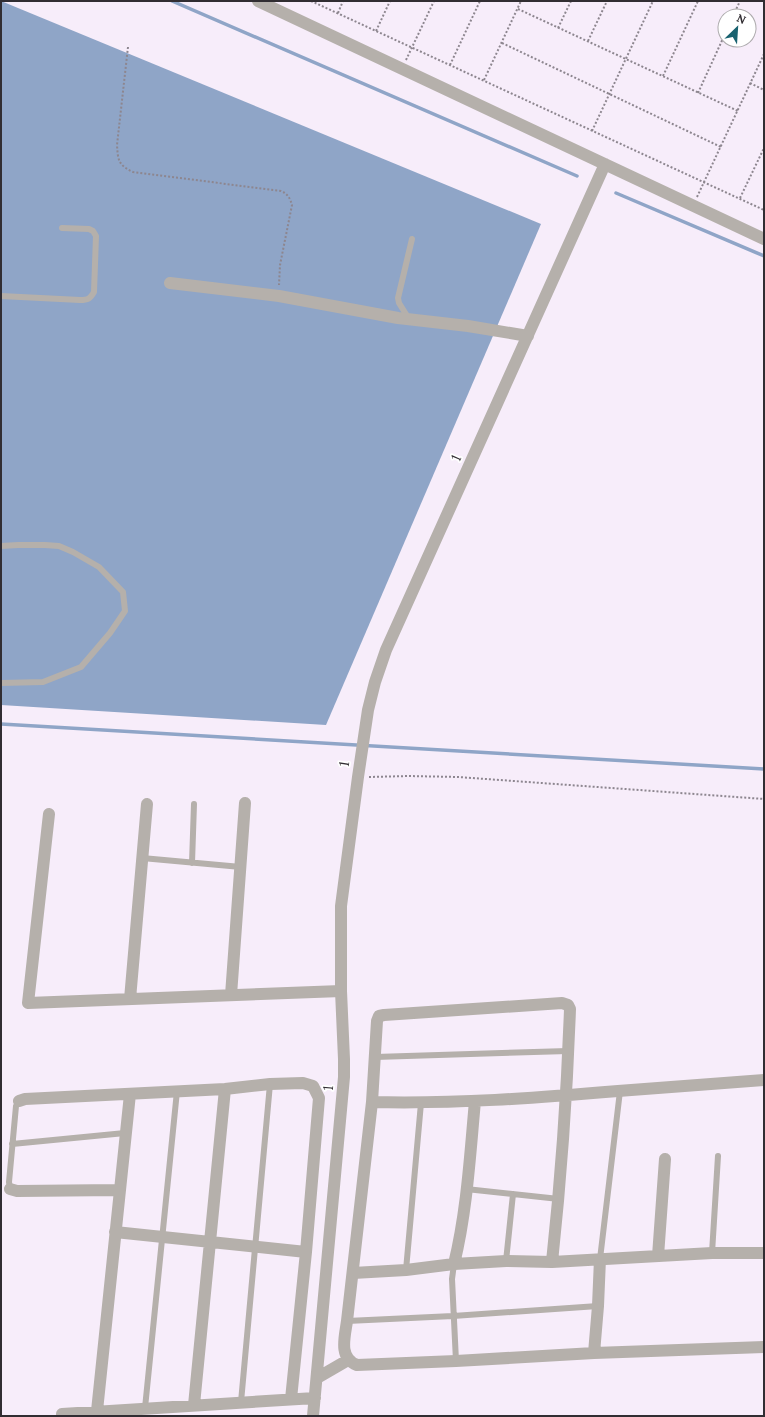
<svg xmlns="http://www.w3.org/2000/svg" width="765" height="1417" viewBox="0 0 765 1417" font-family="Lora,serif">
  <rect width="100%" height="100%" fill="#f7edfa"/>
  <!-- water -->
  <path fill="#8fa5c7" d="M1,1L541,224L326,725L1,705Z"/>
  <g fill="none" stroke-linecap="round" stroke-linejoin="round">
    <!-- stream -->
    <path stroke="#8fa5c7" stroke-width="3.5" d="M172,1L577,176
      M616,193L764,256
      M1,724L764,769"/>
    <!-- path -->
    <path stroke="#8d868f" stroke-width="2" stroke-dasharray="2 2" stroke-linecap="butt" d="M311,1L764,210
      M518,9L738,111
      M338,13L343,1
      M733,16L740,1
      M558,28L571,1
      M376,31L390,1
      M588,41L607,1
      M502,43L721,147
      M128,47L117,145C118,160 118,165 133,172L281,191C288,194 290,198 292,205L280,265L279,285
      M406,60L434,1
      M450,65L480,1
      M663,76L698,1
      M484,80L521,1
      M750,83L764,90
      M698,93L725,34
      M592,131L653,1
      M697,197L764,54
      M740,198L764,148
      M369,777L408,776L458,777L764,799"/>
    <!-- lane -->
    <path stroke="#b5b0ab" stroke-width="6" d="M1,296L80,300C88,300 90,299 94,292L96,236L93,231L89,229L62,228
      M409,319L399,303L398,298L412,239
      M1,546L18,545H45L59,546L73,552L99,567L123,592L125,611L110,633L81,667L43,682L1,683
      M142,858L241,867
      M192,863L194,804
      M375,1057L568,1051
      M12,1144L125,1133
      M10,1189L9,1182L16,1106L19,1101
      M466,1189L559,1199
      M712,1253L718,1156
      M600,1259L620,1091
      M506,1261L513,1194
      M454,1264L452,1279L456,1361
      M406,1270L421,1103
      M347,1321L453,1316L598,1306
      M241,1402L270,1084
      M145,1408L177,1091"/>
    <!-- street -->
    <path stroke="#b5b0ab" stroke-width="12" d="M258,1L764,239
      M170,283L279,296L398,318L468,326L528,336
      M49,814L28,1003L341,991
      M231,995L245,803
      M130,999L147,804
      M19,1101L25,1099L225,1089L270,1084L303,1083L313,1086L319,1098L306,1252L291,1399
      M372,1102C454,1104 536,1098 618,1091C667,1087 715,1084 764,1080
      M10,1189L17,1191L119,1190
      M115,1232L306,1252
      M658,1256L665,1159
      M552,1262C561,1178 567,1094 570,1009L568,1005L562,1003L384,1015L379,1016L377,1021L372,1102L347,1321C345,1336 338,1358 357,1365L456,1361L594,1353L764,1347
      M454,1264C467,1211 470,1155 475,1101
      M353,1273L406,1270L454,1264L506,1261L552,1262L712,1253H764
      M594,1353L598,1306L600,1259
      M317,1378L348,1360
      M194,1405L225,1089
      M97,1411L130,1094
      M62,1414L315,1398
      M313,1416L344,1077V1059L341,991V906L358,777L368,710L375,682L386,650L605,164"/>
  </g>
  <g text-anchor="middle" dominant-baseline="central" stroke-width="3.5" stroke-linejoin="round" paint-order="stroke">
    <!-- street labels -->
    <g font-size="14" fill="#312d32" stroke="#fff">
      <text transform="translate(456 458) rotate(-66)">1</text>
      <text transform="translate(344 764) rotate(-81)">1</text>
      <text transform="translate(328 1088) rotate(-85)">1</text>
    </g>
  </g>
  <!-- border -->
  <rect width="765" height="1417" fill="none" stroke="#312d32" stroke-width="4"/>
  <!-- north arrow -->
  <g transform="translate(737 28) rotate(25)"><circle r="19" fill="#ffffff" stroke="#adabad"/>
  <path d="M0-3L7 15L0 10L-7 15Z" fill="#196270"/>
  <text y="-6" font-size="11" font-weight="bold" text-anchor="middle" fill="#312d32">N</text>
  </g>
</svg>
